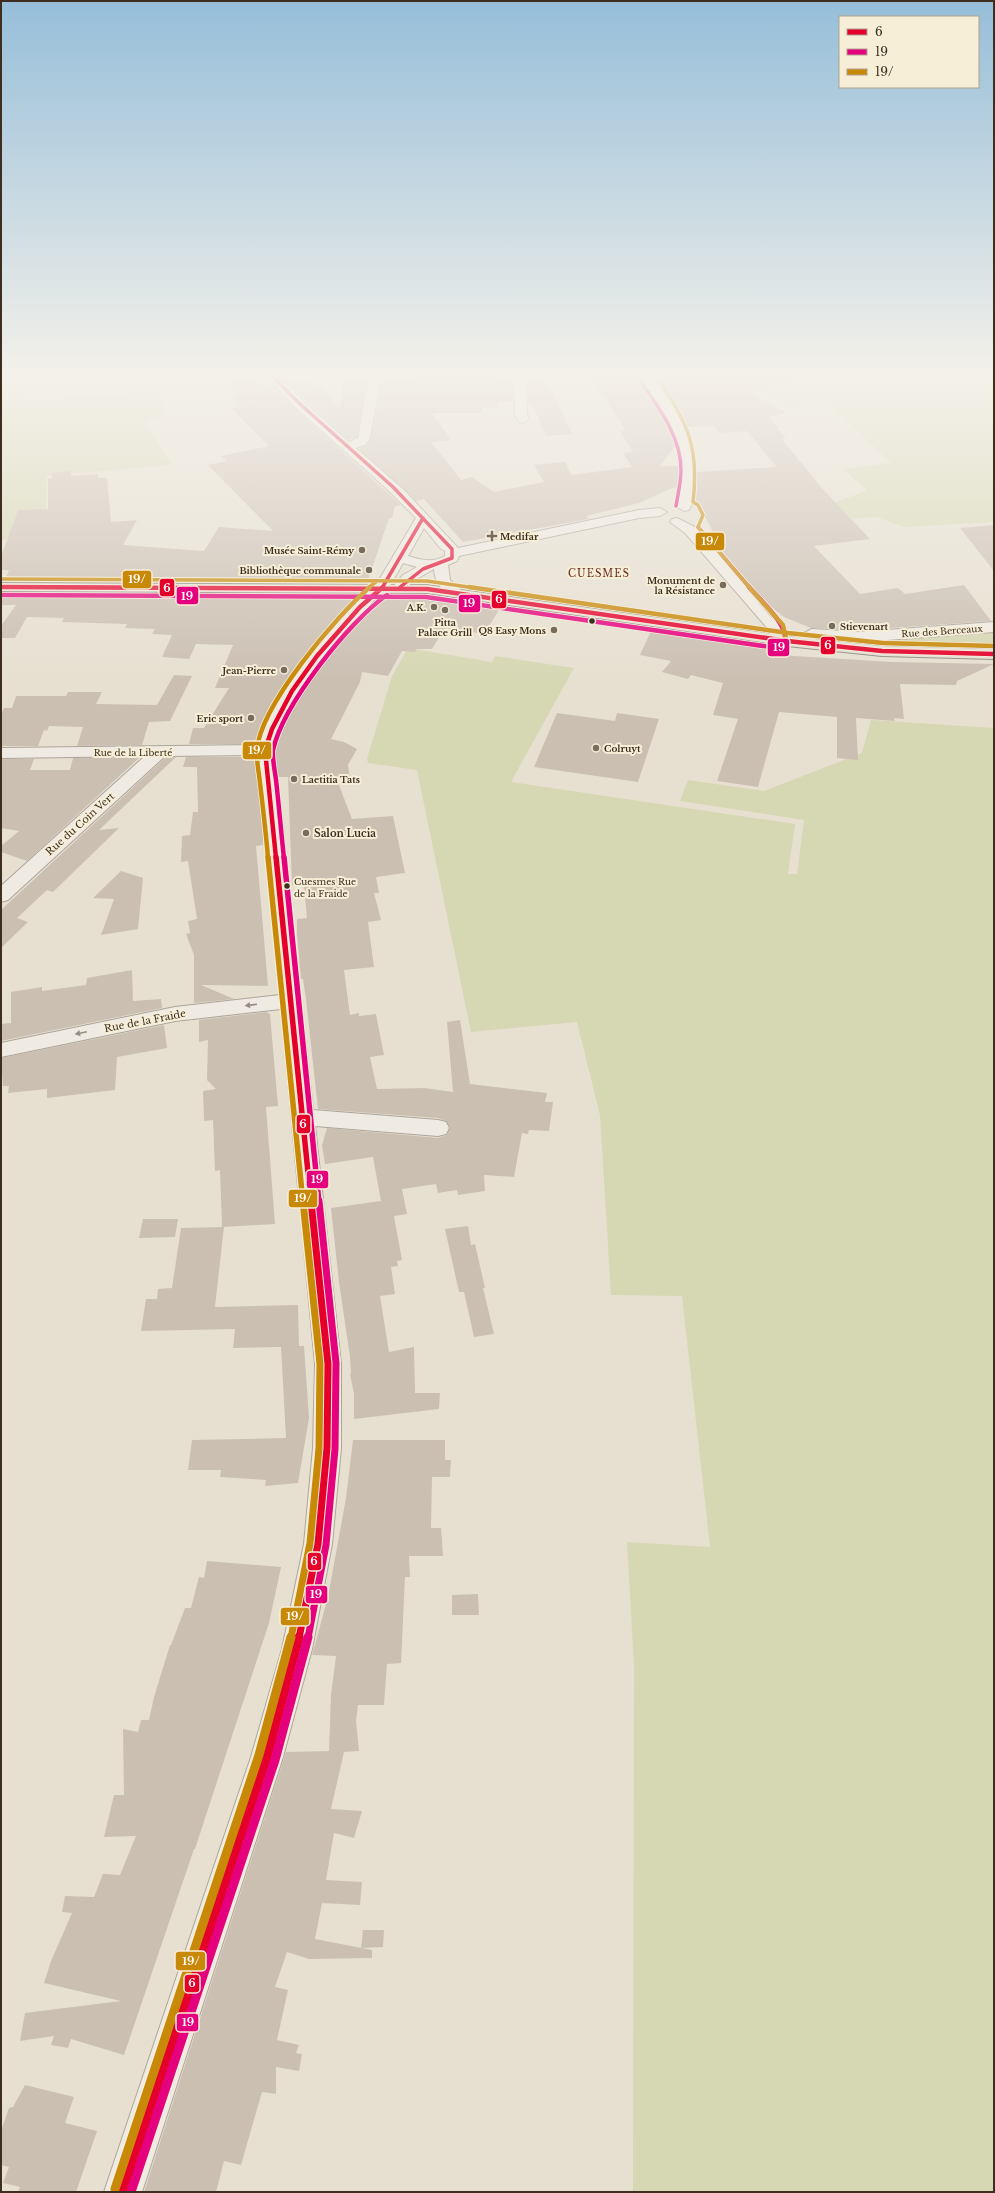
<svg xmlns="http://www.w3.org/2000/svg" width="995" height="2193" viewBox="0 0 995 2193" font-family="'Libre Baskerville',serif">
  <rect width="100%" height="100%" fill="#e7e0d1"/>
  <!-- green -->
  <path fill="#d6d7b3" d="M1,375H14L27,401L156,391L166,415L145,422L172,465L47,476L46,522L36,535L1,540Z
    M820,375H994V522L904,527L876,517L852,519L834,503L868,490L842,469L891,463L823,397L789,407L759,391Z
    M994,630V644L896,642L894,638Z
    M408,648L492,662L495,656L574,668L511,782L795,824L788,874H797L804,820L680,801L688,780L764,791L862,753L871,720L994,728V2192H633L634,1666L627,1542L710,1547L682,1296L611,1295L600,1115L577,1022L471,1032L417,770L368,763L367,759L392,676Z"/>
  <!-- building -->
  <path fill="#cbbfb2" d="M411,375H498V379L513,380V401L497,402V408H482V413H432L451,440L431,442L461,480L472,477L494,492L544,482L534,465L565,462L571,475L632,467L623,453L633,452L620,431H626L605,397H603L598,391L592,375H639L666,418L676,440L677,443L660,466H678L679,474H681L680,487L672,488L639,503L586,516L589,519L463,542L424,499L416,501L359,449L366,446L371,438L382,380L410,379Z
    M654,375H793L794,380L750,393L787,413L769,417L779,428H777L786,438L782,439L819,485L870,539L814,546L860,594L898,588L905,594L964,585L991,621L860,630L811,628L784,617L750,590L741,580L723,554L708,522L694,500L697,472L777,467L747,431L719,433L714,426L689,427L687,430Z
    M253,376L262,384L267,386H273L294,408L401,505L395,506L392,518H389L367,583L4,582L9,570H1V557L18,510L48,509V479L52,478V473L71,471V476L98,474V478H107L111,522L137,520L123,545L204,551L219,527L273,531L208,465L227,461L221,456L269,446L231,408L241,407L231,395H237L226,381Z
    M346,380H367L357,437L349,440L287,383L302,381H309L312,385H318L340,409L343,382Z
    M528,380L547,381L572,434L546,436L535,410L528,401Z
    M994,525V571L960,528Z
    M1,592L362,594L316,645L287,682L265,722L257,744H189L193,728H204L229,688H215L233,645L196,644L189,659L162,657L172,635L152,634L155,629L125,628L127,624L62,622L64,618L27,617L15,638H1V626L16,605H1Z
    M386,594L499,610L484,634L445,628L432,649H416L415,652L402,651L388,676L362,672L360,682L331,739L344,742L357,749L348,765L350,779L337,780L352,819L393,816L405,873L376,877L379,893H374L381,920L368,922L374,967L344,970L350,1015L359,1013V1016L376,1014L384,1055L370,1057L377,1089L424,1088L453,1092L447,1022L460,1020L470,1084L547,1093L545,1102H553L549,1131L529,1130L528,1134L522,1133L514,1177L484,1175L485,1191L458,1195L457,1190L438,1193L436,1184L402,1189L407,1214L394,1216L402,1260L397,1261L398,1266L391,1267L395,1294L380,1296L389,1352L414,1347L415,1393H440L439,1409L354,1419V1394L350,1374L351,1373L350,1357L339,1282L331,1208L381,1201L373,1157L325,1164L322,1145L327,1128L438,1138L447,1135L450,1127L446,1121L438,1118L318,1109L306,999L303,979H301L297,934V919L307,918L304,885H292L288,777H278L275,750L292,708L316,671L375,601Z
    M651,631L724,641L778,652V655L892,662L994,664L957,681L956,685L900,684L904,719L894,718L895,721L856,718L858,760L837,758V717L779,712L758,787L717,781L738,719L713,715L723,683L691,675L688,679L662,672L671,661L640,655Z
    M174,675L192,676L170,721L149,722L142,745L77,746L83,727L49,726L47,731L44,730L38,746H1V715L4,708H12L16,696H66L68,692H102L96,704L157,705Z
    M557,713L615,721L617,713L659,719L638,782L534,767Z
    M166,757H176L99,830L119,828L53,892L47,890L17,918L28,922L1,948V910Z
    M186,757H256L263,838V845L256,846L268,986L201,985L234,999L194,1003V955L186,934L190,933L188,921L197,919L188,861L181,862L182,836L190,835L193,812H198L197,767H183Z
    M73,758H139L27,861L1,852V846L19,831L1,828V759H34L30,770H70Z
    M121,871L143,878L138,929L101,935L114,899L93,898Z
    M132,970L133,1001L161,999L162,1008L1,1041V1024L11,1023V992L42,987V991L86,985L87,978Z
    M266,1012L270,1014L278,1106L266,1107L275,1224L222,1227L220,1170L215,1171L213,1120L204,1121L203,1091L216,1089L207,1080L208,1040L199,1042V1020Z
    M164,1025L167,1048L117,1057L115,1090L47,1098V1089L8,1093L9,1086H3L1,1058Z
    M143,1219H178L175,1237L139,1238Z
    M468,1226L471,1245L475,1244L485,1288H483L494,1334L474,1337L464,1292H459L445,1229Z
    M224,1227L215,1307L298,1305L299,1346H304L309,1418L298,1483L265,1486L266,1480L220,1477L221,1470H188L192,1440L286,1438L281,1347L233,1348L235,1329L141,1331L146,1299H157L158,1289L172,1288L181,1228Z
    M353,1440H445V1460H451L450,1477H432L431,1528H441L443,1556H409L410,1577H405L401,1663L387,1664L384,1705H358L356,1721L359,1751L344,1752L331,1809L362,1811L354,1838L334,1833L326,1880L362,1882L360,1905L322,1903L315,1939L372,1950V1958L309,1959L287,1952L275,1987L288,1990L277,2040L299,2045L296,2053L302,2054L299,2071L276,2067V2094L262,2092L241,2165L224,2161L216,2192H144L286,1752L329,1751L331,1695L336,1656L312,1655L328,1597L346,1498Z
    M207,1561L281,1567L269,1623L195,1849H194L124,2055L71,2039L68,2048L51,2045L54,2036L20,2041L25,2013L121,2001L44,1983L51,1961L72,1913L62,1912L65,1896L94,1897L103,1874L120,1875L136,1836L104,1837L114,1795H124L123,1729L138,1732L141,1720H149L154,1697L170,1645H171L185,1608H191L199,1577L204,1578Z
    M478,1594L479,1615H452V1595Z
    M363,1930H384L383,1947L361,1948Z
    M25,2085L74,2097L65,2123L97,2131L76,2192H18L20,2187L3,2183L9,2167L1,2165V2131L9,2108L13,2107Z"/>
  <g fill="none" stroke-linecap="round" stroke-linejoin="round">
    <!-- minor casing -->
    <g stroke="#ada599" stroke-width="2">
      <path id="minor" d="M265,375H277L304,402L349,442L358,438L369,375H381L370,438L365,445L356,448L404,490L458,548L639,510L660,508L667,512L660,516L639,518L459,556L457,561L448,565L450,580L463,592L461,595C447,599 434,583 434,569L413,581L404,591H394L392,588L403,575L417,567L403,563L387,591L374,600C334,647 290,689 273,750L313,1110L438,1120L446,1122L449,1128L446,1134L438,1136L315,1126L341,1364V1448L332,1544L312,1649L283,1757L142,2192H104L251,1757L282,1649L304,1544L313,1448L315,1364L281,1009L175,1021L1,1057V1043L175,1007L280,995L257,755L165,756L8,900L1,902V886L145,756L1,758V748L258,745C276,684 323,640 364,594L376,585L416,518L387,489L295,407ZM424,528L440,548L445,551V556C433,563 420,560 408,556Z
        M514,375H526L527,415L529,419L523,423L519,422L515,415Z
        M640,375H652C675,411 701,444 694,489C693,496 693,504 689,510L684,511L677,507C680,493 684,478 683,464C680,430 658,402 640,375Z
        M677,518L695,527L770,616L784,629L786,640L783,643H773L769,630L685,533L670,522L672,519Z
        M994,622V632L860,642L815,639L802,645H792L789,642L792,639L812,629L860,632Z"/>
    </g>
    <!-- major casing -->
    <g stroke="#928b80" stroke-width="2">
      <path id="major" d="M1,583L427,585L787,636L882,646L994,649V659L882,656L787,646L427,593L1,591Z"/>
    </g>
    <!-- minor -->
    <use href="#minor" fill="#efebe3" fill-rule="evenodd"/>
    <!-- major -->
    <use href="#major" fill="#e6e1d4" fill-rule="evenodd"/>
    <!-- bus-1-far4 casing -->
    <g stroke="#f7eed8" stroke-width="5.5">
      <path id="bus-1-far4" d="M271,375L300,404L393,487L452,549V558L423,569L399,588
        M1,587L211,588
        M382,588L423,518"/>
    </g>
    <!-- bus-1-far3 casing -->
    <g stroke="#f7eed8" stroke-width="6">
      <path id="bus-1-far3" d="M1,587L427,589L787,641L882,651L994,654
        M276,858L265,750L272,729L292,691L317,656L360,607L383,587"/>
    </g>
    <!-- bus-1-far2 casing -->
    <g stroke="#f7eed8" stroke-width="8">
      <path id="bus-1-far2" d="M276,857L311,1202"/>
    </g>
    <!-- bus-1-far1 casing -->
    <g stroke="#f7eed8" stroke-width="10">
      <path id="bus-1-far1" d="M299,1638L318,1544L327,1448L328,1364L311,1201"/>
    </g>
    <!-- bus-1 casing -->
    <g stroke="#f7eed8" stroke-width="12">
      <path id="bus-1" d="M123,2192L267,1757L299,1637"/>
    </g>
    <!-- bus-2-far4 casing -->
    <g stroke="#f7eed8" stroke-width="5.5">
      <path id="bus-2-far4" d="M639,379C657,406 681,435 681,470C681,482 678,494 676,506
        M698,527L750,588"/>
    </g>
    <!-- bus-2-far3 casing -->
    <g stroke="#f7eed8" stroke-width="6">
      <path id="bus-2-far3" d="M1,595L426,597L777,648L783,646C794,629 760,600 749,587
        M284,858C281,832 279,806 276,780C275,771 272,758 273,750C283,705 349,621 387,595"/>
    </g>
    <!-- bus-2-far2 casing -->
    <g stroke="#f7eed8" stroke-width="8">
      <path id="bus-2-far2" d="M284,857L319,1202"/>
    </g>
    <!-- bus-2-far1 casing -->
    <g stroke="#f7eed8" stroke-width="10">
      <path id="bus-2-far1" d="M308,1638L326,1545L335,1449L336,1363L319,1201"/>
    </g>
    <!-- bus-2 casing -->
    <g stroke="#f7eed8" stroke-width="12">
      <path id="bus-2" d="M131,2192L275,1760L308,1637"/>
    </g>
    <!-- bus-3-far4 casing -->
    <g stroke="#f7eed8" stroke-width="5.5">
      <path id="bus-3-far4" d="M656,375C686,422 700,444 693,502L698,505L703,515L698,527L750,588
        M1,579L427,581L475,588
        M368,588L377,581"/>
    </g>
    <!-- bus-3-far3 casing -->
    <g stroke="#f7eed8" stroke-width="6">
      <path id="bus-3-far3" d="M469,587L788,633L883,643L994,646
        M749,587L783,625L786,639
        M268,858C266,833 263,808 260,783C259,772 256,760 257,750C260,706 336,616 370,587"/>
    </g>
    <!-- bus-3-far2 casing -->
    <g stroke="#f7eed8" stroke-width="8">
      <path id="bus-3-far2" d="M268,857L303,1202"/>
    </g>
    <!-- bus-3-far1 casing -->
    <g stroke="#f7eed8" stroke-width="10">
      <path id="bus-3-far1" d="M291,1638L310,1543L319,1448L320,1364L303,1201"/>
    </g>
    <!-- bus-3 casing -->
    <g stroke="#f7eed8" stroke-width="12">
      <path id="bus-3" d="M115,2189L259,1755L291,1637"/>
    </g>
    <!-- bus-1-far4 -->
    <use href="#bus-1-far4" stroke="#e4002b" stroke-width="3.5"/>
    <!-- bus-1-far3 -->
    <use href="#bus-1-far3" stroke="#e4002b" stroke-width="4.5"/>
    <!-- bus-1-far2 -->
    <use href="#bus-1-far2" stroke="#e4002b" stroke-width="5.5"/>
    <!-- bus-1-far1 -->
    <use href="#bus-1-far1" stroke="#e4002b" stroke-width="7"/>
    <!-- bus-1 -->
    <use href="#bus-1" stroke="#e4002b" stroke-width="9"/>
    <!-- bus-2-far4 -->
    <use href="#bus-2-far4" stroke="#e5007d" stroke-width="3.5"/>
    <!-- bus-2-far3 -->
    <use href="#bus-2-far3" stroke="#e5007d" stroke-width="4.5"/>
    <!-- bus-2-far2 -->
    <use href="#bus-2-far2" stroke="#e5007d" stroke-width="5.5"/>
    <!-- bus-2-far1 -->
    <use href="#bus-2-far1" stroke="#e5007d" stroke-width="7"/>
    <!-- bus-2 -->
    <use href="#bus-2" stroke="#e5007d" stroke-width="9"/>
    <!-- bus-3-far4 -->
    <use href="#bus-3-far4" stroke="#c88808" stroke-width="3.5"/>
    <!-- bus-3-far3 -->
    <use href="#bus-3-far3" stroke="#c88808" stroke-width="4.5"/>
    <!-- bus-3-far2 -->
    <use href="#bus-3-far2" stroke="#c88808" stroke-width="5.5"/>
    <!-- bus-3-far1 -->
    <use href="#bus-3-far1" stroke="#c88808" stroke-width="7"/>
    <!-- bus-3 -->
    <use href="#bus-3" stroke="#c88808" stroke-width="9"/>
  </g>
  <!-- one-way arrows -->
  <defs><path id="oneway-solid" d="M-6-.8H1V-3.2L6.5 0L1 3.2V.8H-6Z"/></defs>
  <g fill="#968c82">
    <use href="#oneway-solid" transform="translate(251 1005) rotate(173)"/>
    <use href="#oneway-solid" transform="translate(81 1033) rotate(168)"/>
  </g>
  <!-- sky -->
  <linearGradient id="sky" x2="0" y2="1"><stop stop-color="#96bed9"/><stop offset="0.55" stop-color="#f4f1ea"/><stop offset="1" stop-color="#f4f1ea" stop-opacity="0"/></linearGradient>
  <rect width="995" height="682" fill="url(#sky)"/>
  <!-- markers -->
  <g fill="#786c5e" stroke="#f7eed8" stroke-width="1.5">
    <path d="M490 530h4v4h4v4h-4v4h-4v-4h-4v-4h4z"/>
    <circle cx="362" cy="550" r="4"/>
    <circle cx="369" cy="570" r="4"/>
    <circle cx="723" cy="585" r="4"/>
    <circle cx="434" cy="607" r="4"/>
    <circle cx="445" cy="610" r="4"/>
    <circle cx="832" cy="626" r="4"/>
    <circle cx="554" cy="630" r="4"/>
    <circle cx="284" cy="670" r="4"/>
    <circle cx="251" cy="718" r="4"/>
    <circle cx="596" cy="748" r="4"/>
    <circle cx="294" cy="779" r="4"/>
    <circle cx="306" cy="833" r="4"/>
  </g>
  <g fill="#3d2e20" stroke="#f7eed8" stroke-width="1.5">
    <circle cx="592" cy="621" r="3.5"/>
    <circle cx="287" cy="886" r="3.5"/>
  </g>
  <g text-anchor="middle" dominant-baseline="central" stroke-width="4" stroke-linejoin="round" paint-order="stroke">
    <!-- far-poi labels -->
    <g font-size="9" font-weight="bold" fill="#3d2e20" stroke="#f7eed8" text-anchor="end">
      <text x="500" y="536" text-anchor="start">Medifar</text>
      <text x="354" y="550">Musée Saint-Rémy</text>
      <text x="361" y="570">Bibliothèque communale</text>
      <text x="715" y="580">Monument de<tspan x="715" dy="10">la Résistance</tspan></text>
      <text x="426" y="607">A.K.</text>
      <text x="445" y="622" text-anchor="middle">Pitta<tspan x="445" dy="10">Palace Grill</tspan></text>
      <text x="840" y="626" text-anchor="start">Stievenart</text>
      <text x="546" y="630">Q8 Easy Mons</text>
      <text x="276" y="670">Jean-Pierre</text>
      <text x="243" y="718">Eric sport</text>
      <text x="604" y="748" text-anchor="start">Colruyt</text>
      <text x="302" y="779" text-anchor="start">Laetitia Tats</text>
    </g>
    <!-- far-street labels -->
    <g font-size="9" fill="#3d2e20" stroke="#f7eed8">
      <text transform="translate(942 631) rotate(-4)">Rue des Berceaux</text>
      <text x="133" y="752">Rue de la Liberté</text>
    </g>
    <!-- bus labels -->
    <g font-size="9" fill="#3d2e20" stroke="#f7eed8" text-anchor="start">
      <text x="294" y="881">Cuesmes Rue<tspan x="294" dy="12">de la Fraide</tspan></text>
    </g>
    <!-- far-quarter labels -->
    <g font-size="10" letter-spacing="1" fill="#6b2e1e" stroke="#f7eed8">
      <text x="599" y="573">CUESMES</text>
    </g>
    <!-- street labels -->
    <g font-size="10" fill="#3d2e20" stroke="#f7eed8">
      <text transform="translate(80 824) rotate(-42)">Rue du Coin Vert</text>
      <text transform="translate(145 1021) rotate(-11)">Rue de la Fraide</text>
    </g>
    <!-- poi labels -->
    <g font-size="10" font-weight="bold" fill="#3d2e20" stroke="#f7eed8" text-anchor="start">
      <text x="314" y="833">Salon Lucia</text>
    </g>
  </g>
  <g stroke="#f7eed8" stroke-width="1.5">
    <rect x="695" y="532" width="30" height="19" rx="4" fill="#c88808"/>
    <rect x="122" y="570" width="30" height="19" rx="4" fill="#c88808"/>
    <rect x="159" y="578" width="16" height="19" rx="4" fill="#e4002b"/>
    <rect x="176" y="586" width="23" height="19" rx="4" fill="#e5007d"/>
    <rect x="491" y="590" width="16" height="19" rx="4" fill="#e4002b"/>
    <rect x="458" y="594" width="23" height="19" rx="4" fill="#e5007d"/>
    <rect x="820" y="636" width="16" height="19" rx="4" fill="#e4002b"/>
    <rect x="767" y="638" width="23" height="19" rx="4" fill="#e5007d"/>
    <rect x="242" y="741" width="30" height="19" rx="4" fill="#c88808"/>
    <rect x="296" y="1114" width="15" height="20" rx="4" fill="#e4002b"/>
    <rect x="306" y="1170" width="23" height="19" rx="4" fill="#e5007d"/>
    <rect x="288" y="1189" width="30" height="19" rx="4" fill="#c88808"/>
    <rect x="307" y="1552" width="15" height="19" rx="4" fill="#e4002b"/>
    <rect x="305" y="1585" width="23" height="19" rx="4" fill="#e5007d"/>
    <rect x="280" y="1607" width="30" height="19" rx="4" fill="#c88808"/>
    <rect x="175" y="1951" width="31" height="20" rx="4" fill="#c88808"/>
    <rect x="184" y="1974" width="16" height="19" rx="4" fill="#e4002b"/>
    <rect x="176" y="2013" width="23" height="19" rx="4" fill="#e5007d"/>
  </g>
  <g font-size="11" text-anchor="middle" font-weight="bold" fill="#fff">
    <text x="710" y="545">19/</text>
    <text x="137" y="583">19/</text>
    <text x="167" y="592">6</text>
    <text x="187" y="600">19</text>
    <text x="499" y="603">6</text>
    <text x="469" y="607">19</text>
    <text x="828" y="649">6</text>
    <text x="779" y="651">19</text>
    <text x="257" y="754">19/</text>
    <text x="303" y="1128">6</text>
    <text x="317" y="1183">19</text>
    <text x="303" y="1202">19/</text>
    <text x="314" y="1565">6</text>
    <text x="316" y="1598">19</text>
    <text x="295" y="1620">19/</text>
    <text x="191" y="1965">19/</text>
    <text x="192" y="1987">6</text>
    <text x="188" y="2026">19</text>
  </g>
  <!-- border -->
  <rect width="995" height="2193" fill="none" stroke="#3d2e20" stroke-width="4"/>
  <!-- legend -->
  <rect x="839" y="16" width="140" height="72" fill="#f7eed8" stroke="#ada18e"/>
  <rect x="847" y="29" width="20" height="6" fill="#e4002b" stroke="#ada18e"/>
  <text x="875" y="36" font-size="12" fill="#3d2e20">6</text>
  <rect x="847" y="49" width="20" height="6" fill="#e5007d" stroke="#ada18e"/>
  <text x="875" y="56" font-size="12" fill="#3d2e20">19</text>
  <rect x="847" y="69" width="20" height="6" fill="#c88808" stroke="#ada18e"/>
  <text x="875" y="76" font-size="12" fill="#3d2e20">19/</text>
</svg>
